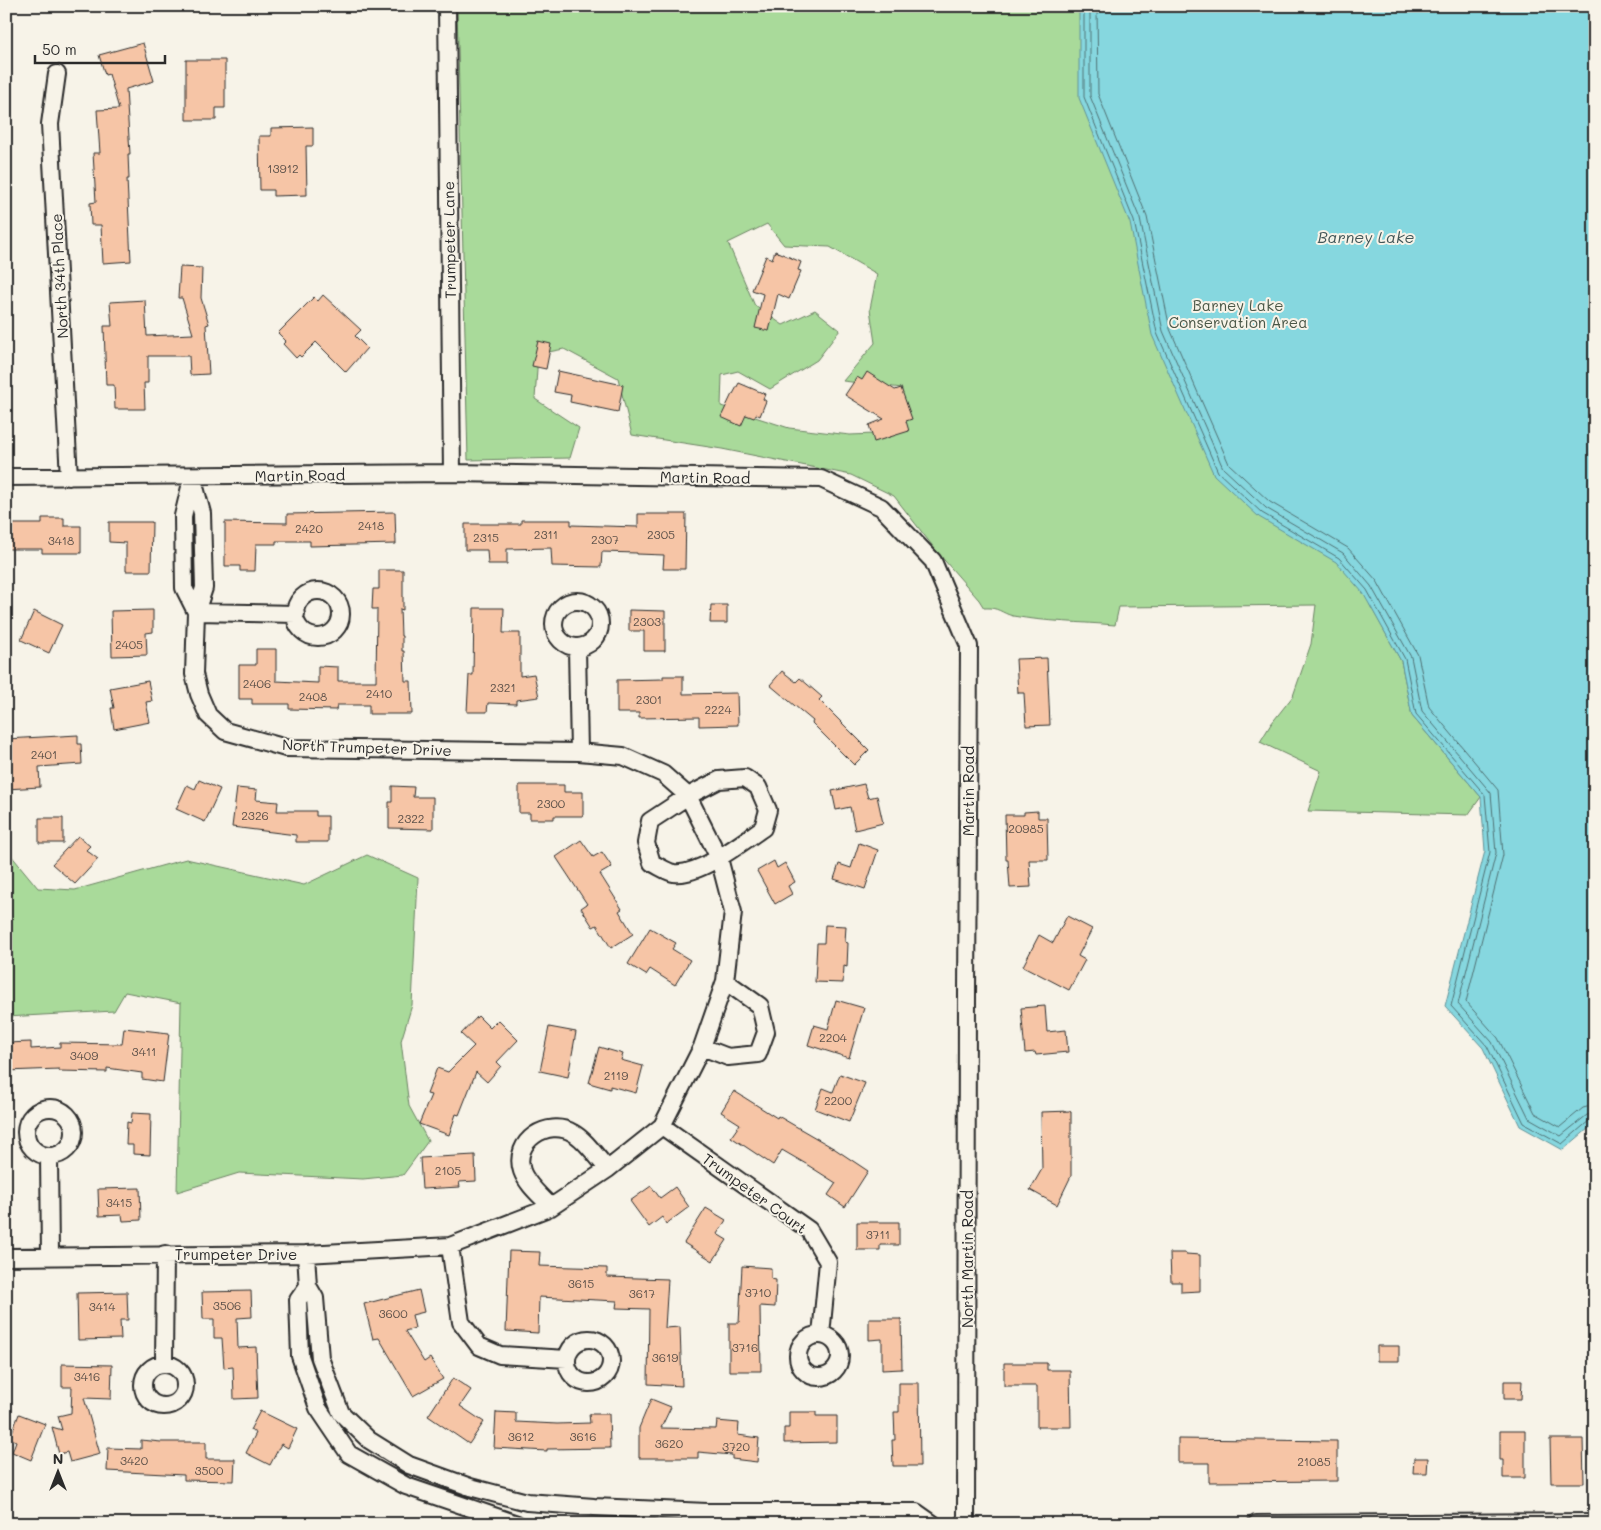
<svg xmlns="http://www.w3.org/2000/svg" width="1601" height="1530" viewBox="0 0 1601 1530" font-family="Mali,sans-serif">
  <rect width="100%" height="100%" fill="#f7f3e8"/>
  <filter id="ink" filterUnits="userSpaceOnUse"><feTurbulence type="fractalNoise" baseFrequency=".02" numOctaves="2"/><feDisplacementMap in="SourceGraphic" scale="10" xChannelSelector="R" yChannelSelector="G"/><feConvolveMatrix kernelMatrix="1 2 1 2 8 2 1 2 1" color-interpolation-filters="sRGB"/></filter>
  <g filter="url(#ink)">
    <!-- green -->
    <path fill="#a9da9a" stroke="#6a8262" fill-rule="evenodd" d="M457,6H1500L1370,605L1401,661L1412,716L1481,797L1468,815L1308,811L1321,771L1260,742L1271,724L1293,696L1311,644L1316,605L1119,607L1115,625C1081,622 1046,622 1013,616C1001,613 999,607 984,608L979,600L938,553L894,496L851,475L722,449L632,435L618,378L564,349L538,354L535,399L579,428L570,458L468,460ZM767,224L784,245L830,247L877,274L870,309L875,343L843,381L902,388L899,433L850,435L789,428L721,406L722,375L738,371L770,389L817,360L840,330L815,310L783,325L755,306L728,243Z
      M6,853L10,854L38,888L75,890L186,859L304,885L367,855L418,878L412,1005L401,1041L409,1106L428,1141L403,1175L363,1179L239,1173L177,1192L181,1003L125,992L114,1011L6,1017Z"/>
    <!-- water -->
    <path fill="#86d7df" stroke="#629297" d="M1079,6H1595V1123L1563,1150L1520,1126L1483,1048L1445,1006L1485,851L1481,797L1412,716L1401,661L1363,593L1336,562L1259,517L1214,475L1152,335L1130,223L1079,98Z"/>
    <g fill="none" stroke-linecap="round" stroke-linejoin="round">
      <!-- shore -->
      <path stroke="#4f7073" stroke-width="1" d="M1084,6V97L1134,221L1157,333L1218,472L1262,513L1339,558L1367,590L1405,659L1416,714L1485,795L1490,852L1451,1006L1487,1046L1524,1123L1562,1144L1590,1120L1595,1119
        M1090,6V96L1140,219L1163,331L1223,468L1266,508L1343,553L1371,586L1411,657L1422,711L1491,793L1496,853L1458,1004L1492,1042L1529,1118L1561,1136L1587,1115L1595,1113
        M1097,6L1098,94L1147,217L1170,329L1229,464L1270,502L1348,548L1377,581L1418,655L1429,707L1498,790L1503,855L1466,1002L1498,1038L1535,1113L1560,1127L1583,1108L1595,1105"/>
    </g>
    <!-- building -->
    <path fill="#f6c5a6" stroke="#2b2b2b" d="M143,43L154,81L126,89L130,154H128L129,179H127L131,261L103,263L101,225H91L90,203L96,202L93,153H100L97,110L119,109L109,74L105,75L99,55Z
      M186,60H225V108H216V120H186Z
      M313,127V146H306L307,195L273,196V190H260L259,136H271V128Z
      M775,251L801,262L798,270L801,271L789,299L778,294L769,331L755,328L763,294L752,290L766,256L772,259Z
      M180,267L202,268L201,298L209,324L206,325L209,374L190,375L189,356H148V383H144L145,409H115L114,385H106L104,326H112L110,302L145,300L147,336L193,334L182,298H178Z
      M323,295L361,330L355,336L367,348L346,372L316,342L301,357L299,355L296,358L283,344L286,341L278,333L314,297L318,301Z
      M538,341L551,344L546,369L532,366Z
      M558,371L623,385L618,412L570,402L571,395L554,392Z
      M867,372L895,390L901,388L912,419L906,421L909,431L874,442L869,425L884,419L845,395L857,377L862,380Z
      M739,383L765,394L763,399L766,401L760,416L756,414L754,418L746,415L741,426L721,417L732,394H733Z
      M395,512L396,544L310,546V541H276V544H256L255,571H240V566H225V522L287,523V514Z
      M638,514H686L685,569H663L664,555L637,554V553L602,552L601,567L552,566L551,548L507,549V564H488L487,550H465V524H521V520H571V525L638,527Z
      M42,518H64V526H81V553H42V549H6V524H42Z
      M109,522H152L151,571H126V543L109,542Z
      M379,570H403V610L400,609L401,636H402V651H404L405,681H411L412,714H369V705H337L336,710L289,709V704H252V699H239V665H256V649H276V681L318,683V666L338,667V681H376L377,609H372L373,589H379Z
      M711,605H727V623H710Z
      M474,608H504L503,633H520V676L534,674L539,697L516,700V704L488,703L487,712H467L469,675H473Z
      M153,610V632L146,633L147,655L112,656L111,611Z
      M629,610L665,611V651H644V631H629Z
      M34,611L62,625L49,653L21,640Z
      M1047,658L1050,725L1026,726L1024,693H1018L1016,659Z
      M782,671L796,682L800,678L822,697L819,700L869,750L854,765L812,723L813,721L770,685Z
      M663,676H683V694L737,693L738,725L699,726V717L639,718V713H617V680L663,679Z
      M148,681L152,701L146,702L150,722L114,729L111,708H114L110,688Z
      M78,735V744H81L82,764L39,767L40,787L6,789V739Z
      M199,780L220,789L205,822L176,809L187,785L195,789Z
      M864,784L868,798L877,796L883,823L855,830L850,807L836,810L832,791Z
      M519,785H564V792H583V816H554V819H530V813H519Z
      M392,786L414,787L413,797H433V829L389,828V802H392Z
      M237,788L257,790L256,800L278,802L277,811H316V816H328V842H296V835L232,827Z
      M1038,811V818H1047L1048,860H1029L1031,887L1010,888L1008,860H1006L1005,815H1024V812Z
      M39,818H63V843H39Z
      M78,836L90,846L86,850L98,859L75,884L52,864Z
      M581,840L593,857L602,852L612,867L600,874L622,909L619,911L633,934L611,948L597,925L593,927L581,908L587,904L556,857Z
      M859,843L878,850L865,889L834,879L839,864L851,868Z
      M774,861L777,868L785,863L795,882L788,886L792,894L775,904L757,871Z
      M1067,916L1092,929L1078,956L1085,960L1069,990L1023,966L1039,935L1053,943Z
      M825,925L846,926L845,942L848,943L847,967L844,966L843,983L815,982L817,943H824Z
      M650,928L676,943L672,949L690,960L675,985L650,969L646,975L628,964Z
      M836,1000L864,1008L849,1058L808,1045L814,1025L828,1029Z
      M1045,1006L1047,1032L1066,1030L1068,1052L1036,1055L1035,1052L1025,1053L1021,1008Z
      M478,1016L490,1028L498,1020L518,1040L497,1062L501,1066L487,1082L476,1072L459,1115L456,1114L449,1135L419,1124L431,1095L427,1094L437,1068L448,1072L474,1046L461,1034Z
      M549,1027L576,1032L568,1077L540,1071Z
      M124,1028L169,1033L163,1082L142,1079V1073L107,1068V1072L59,1071V1069L6,1071V1043L31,1042V1049L60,1047V1043L122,1044Z
      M599,1047L623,1054L621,1060L643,1066L636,1093L610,1086V1089L589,1083Z
      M840,1074L865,1083L849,1122L815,1109L823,1088L833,1092Z
      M734,1091L777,1118L778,1116L835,1149L868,1171L845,1207L828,1195L836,1183L806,1164L782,1150L773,1165L731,1137L740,1124L721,1112Z
      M1071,1111V1176L1057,1205L1030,1190L1042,1169L1041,1112Z
      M132,1113L151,1114L150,1155L133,1154V1145H126L127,1122L131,1123Z
      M475,1155L476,1181L459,1182L460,1187L422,1189L420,1158Z
      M651,1186L660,1198L675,1187L689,1207L666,1224L662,1217L649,1227L630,1201Z
      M140,1188L141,1220L123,1221L122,1215L99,1216L98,1189Z
      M706,1208L726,1220L717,1234L727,1240L713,1261L684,1243Z
      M857,1222H899V1245H880V1250H857Z
      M509,1251L540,1252L539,1266L607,1268V1277L668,1279L665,1328L680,1327L682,1386L648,1384L649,1309L616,1308L617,1301L539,1297L538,1333L506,1331Z
      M1170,1253H1186V1254L1200,1255V1291L1181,1292V1282H1171Z
      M742,1266L771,1268V1279L776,1280L775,1307L760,1306L761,1371H729V1323H739Z
      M419,1290L424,1312L412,1315L415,1328L405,1331L424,1362L430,1358L443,1379L413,1396L379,1338L373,1339L364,1304Z
      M251,1291L252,1317L237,1318L238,1348L256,1347L258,1398L234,1399L233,1367L224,1368L222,1338H214V1319H203L202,1292Z
      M127,1292L128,1320H120L121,1339L78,1340L77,1293Z
      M869,1319H901L902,1369L882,1370V1339L869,1340Z
      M1377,1346H1399V1361H1377Z
      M1004,1363H1047V1370H1070L1071,1427H1037V1386H1004Z
      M62,1364L112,1365L111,1399L84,1398L100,1454L70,1462L67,1452L59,1454L52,1427L62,1430L58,1416L71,1413L72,1387H62Z
      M453,1378L471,1390L460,1406L484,1422L469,1444L428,1416Z
      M1504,1381H1522L1521,1399H1504Z
      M899,1383H919L920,1466H893L892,1440H895L894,1412H899Z
      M651,1399L671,1407L661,1428L716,1429L717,1421L739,1423L738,1435L759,1438L757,1462L732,1459V1455L698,1452V1458H639V1428Z
      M260,1411L297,1429L288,1448L281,1444L270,1465L246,1453L256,1433L250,1430Z
      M496,1412L516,1413V1422L557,1424L590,1423L589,1414H609L610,1448L547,1449V1451L494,1448Z
      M789,1412H816V1416H837V1442L784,1443V1428H789Z
      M19,1414L45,1424L31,1460L12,1452L16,1441L10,1438Z
      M1500,1431H1525V1478H1503V1460H1500Z
      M1178,1439L1337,1441V1481L1209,1482V1463H1178Z
      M1550,1439H1583L1584,1483H1551Z
      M141,1440L161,1442H206V1459H235L234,1481L184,1480V1475L107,1471L108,1448L141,1449Z
      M1414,1458H1428L1427,1473H1413Z"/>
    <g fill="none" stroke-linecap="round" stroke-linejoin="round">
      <!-- minor casing -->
      <g stroke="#2b2b2b" stroke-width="20">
        <path id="minor" d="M447,6L452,473
          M57,74L50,124L69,477
          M6,477L452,473L821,479L881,507L933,561L969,646L967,995L966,1524
          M192,479L183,516L184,588L196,612
          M295 614a23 23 0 1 1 46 0a23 23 0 1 1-46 0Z
          M554 624a23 23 0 1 1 46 0a23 23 0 1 1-46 0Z
          M196,612L296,614
          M577,648L579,752
          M745,778L758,787L768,810L763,828C742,842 700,876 674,873C667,872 659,866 652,863L646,843L650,821L688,796L719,780Z
          M702,1047L728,1057L758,1054L766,1032L760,1006L725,981
          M26 1132a24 24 0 1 1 48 0a24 24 0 1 1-48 0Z
          M662,1126L809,1230L828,1262L821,1335
          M49,1156L50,1256
          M551,1207C541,1196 527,1185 522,1171C512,1141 548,1118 573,1133C586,1140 597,1158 608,1169
          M450,1246L461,1322L479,1346L500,1355L567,1359
          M306,1254L308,1286L315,1298L320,1358L341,1413L369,1440L409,1465L470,1487L527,1502L594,1507L707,1512H916L933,1524
          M6,1257L306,1254L450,1246L551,1207L608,1169L662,1126L702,1047L725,981L733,912L719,858L688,796L663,774L623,756L579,752L286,748L225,731L208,715L199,694L194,674L196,612L204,588L202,513L192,476
          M308,1286L298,1300L300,1356L318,1408L349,1454L406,1486L517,1524
          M798 1356a21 21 0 1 1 42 0a21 21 0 1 1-42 0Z
          M567 1361a22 22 0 1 1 44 0a22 22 0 1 1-44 0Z
          M164,1363L165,1254
          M143 1385a21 21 0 1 1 42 0a21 21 0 1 1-42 0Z
          M1256,1524L1595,1522"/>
      </g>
      <!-- minor -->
      <use href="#minor" stroke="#f7f3e8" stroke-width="16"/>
    </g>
  </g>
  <g text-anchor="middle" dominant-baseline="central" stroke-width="4" stroke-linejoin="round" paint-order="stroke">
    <!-- number labels -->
    <g font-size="12" fill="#5e524a">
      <text x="283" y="168">13912</text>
      <text x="371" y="525">2418</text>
      <text x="309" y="528">2420</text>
      <text x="546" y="534">2311</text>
      <text x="661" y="534">2305</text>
      <text x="486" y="537">2315</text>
      <text x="605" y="539">2307</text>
      <text x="61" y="540">3418</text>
      <text x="647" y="621">2303</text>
      <text x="129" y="644">2405</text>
      <text x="257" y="683">2406</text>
      <text x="503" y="687">2321</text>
      <text x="379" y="693">2410</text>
      <text x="313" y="696">2408</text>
      <text x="649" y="699">2301</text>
      <text x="718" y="709">2224</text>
      <text x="44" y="754">2401</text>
      <text x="551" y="803">2300</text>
      <text x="255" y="815">2326</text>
      <text x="411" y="818">2322</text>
      <text x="1026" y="828">20985</text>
      <text x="833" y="1037">2204</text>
      <text x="144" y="1051">3411</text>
      <text x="84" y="1055">3409</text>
      <text x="616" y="1075">2119</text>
      <text x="838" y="1100">2200</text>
      <text x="448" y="1170">2105</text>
      <text x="119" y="1202">3415</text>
      <text x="878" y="1234">3711</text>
      <text x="581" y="1283">3615</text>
      <text x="758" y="1292">3710</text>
      <text x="642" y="1293">3617</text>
      <text x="227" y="1305">3506</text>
      <text x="102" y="1306">3414</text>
      <text x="393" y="1313">3600</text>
      <text x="745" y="1347">3716</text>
      <text x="665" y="1357">3619</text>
      <text x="87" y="1376">3416</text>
      <text x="521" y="1436">3612</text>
      <text x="583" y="1436">3616</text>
      <text x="669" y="1443">3620</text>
      <text x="736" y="1446">3720</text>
      <text x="134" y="1460">3420</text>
      <text x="1314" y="1461">21085</text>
      <text x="209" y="1470">3500</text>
    </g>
    <!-- street labels -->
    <g font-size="15" fill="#2b2b2b" stroke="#f7f3e8">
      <text transform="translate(449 240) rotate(-91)">Trumpeter Lane</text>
      <text transform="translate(59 276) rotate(-93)">North 34th Place</text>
      <text transform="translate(300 475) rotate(-1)">Martin Road</text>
      <text transform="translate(705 477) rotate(1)">Martin Road</text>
      <text transform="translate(367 747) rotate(2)">North Trumpeter Drive</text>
      <text transform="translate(968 791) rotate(-90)">Martin Road</text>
      <text transform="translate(755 1193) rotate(36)">Trumpeter Court</text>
      <text x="236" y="1254">Trumpeter Drive</text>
      <text transform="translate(967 1259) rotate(-90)">North Martin Road</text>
    </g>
    <!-- park labels -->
    <g font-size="15" fill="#4a5747" stroke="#f7f3e8">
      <text x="1238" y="305">Barney Lake<tspan x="1238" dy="17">Conservation Area</tspan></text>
    </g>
    <!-- water labels -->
    <g font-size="16" font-style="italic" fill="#425658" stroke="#f7f3e8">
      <text x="1366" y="236">Barney Lake</text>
    </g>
  </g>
  <!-- margin -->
  <rect width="1601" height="1530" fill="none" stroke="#f7f3e8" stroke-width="25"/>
  <rect x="12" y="12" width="1576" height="1505" fill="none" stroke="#2b2b2b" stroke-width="2" filter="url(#ink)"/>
  <!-- north arrow -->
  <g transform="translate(58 1472)" stroke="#f7f3e8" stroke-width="4" paint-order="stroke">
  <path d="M0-4L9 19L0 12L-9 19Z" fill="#2b2b2b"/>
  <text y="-8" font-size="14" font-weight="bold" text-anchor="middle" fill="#2b2b2b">N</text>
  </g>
  <!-- scale -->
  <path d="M35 55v8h130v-8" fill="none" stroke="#2b2b2b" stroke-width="2.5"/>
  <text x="42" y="55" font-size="15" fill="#2b2b2b" stroke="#f7f3e8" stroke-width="4" paint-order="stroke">50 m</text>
</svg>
